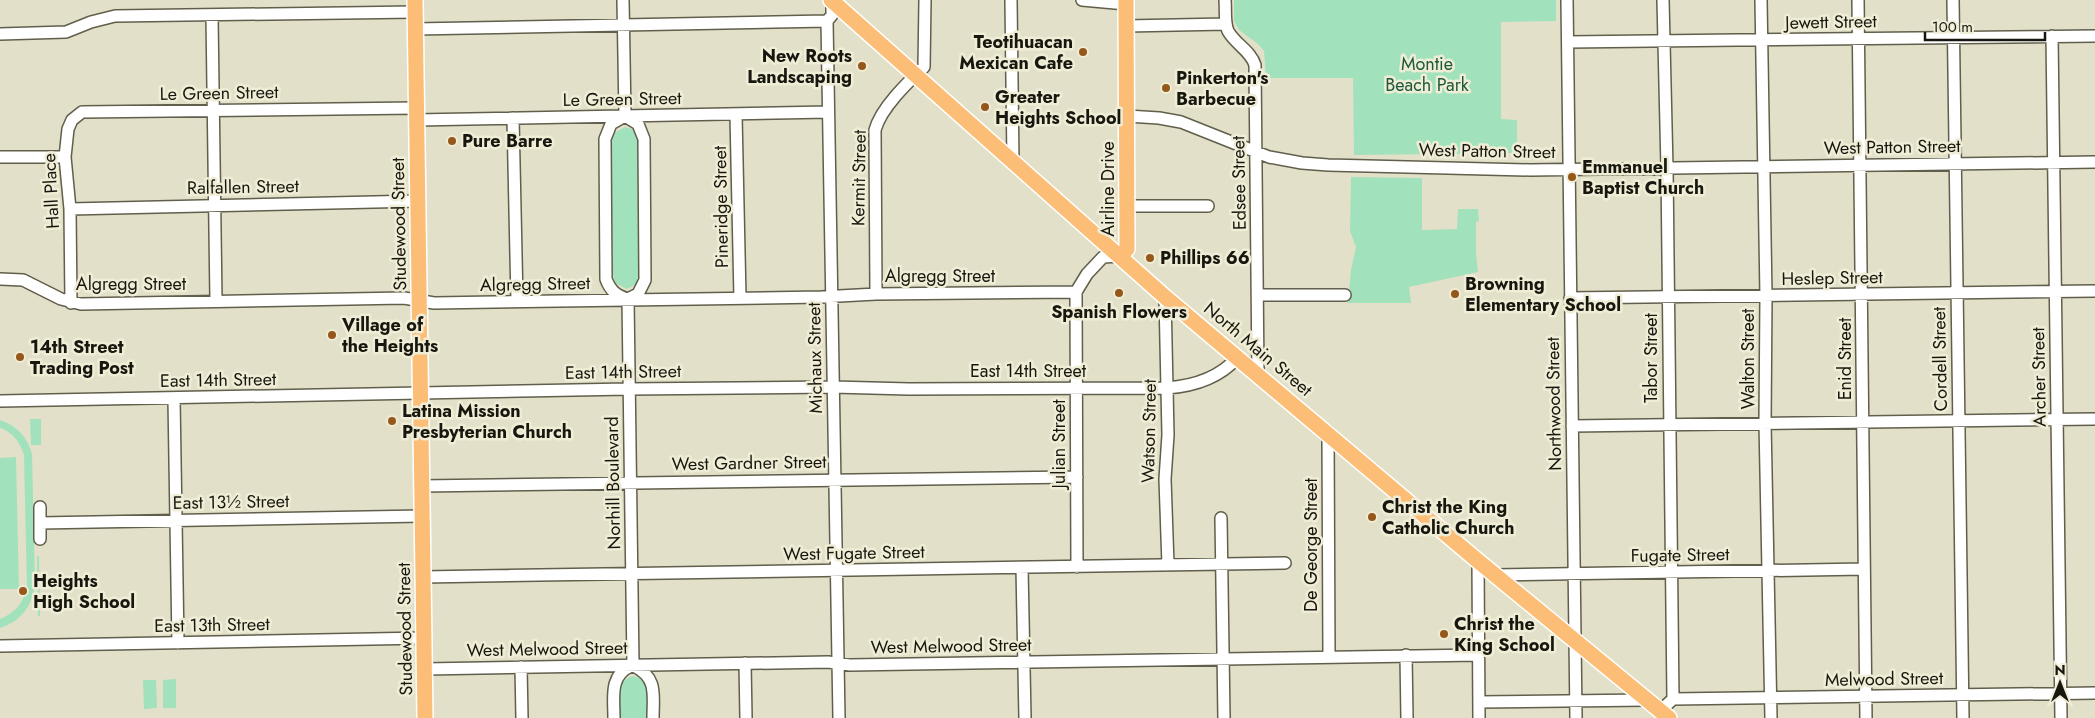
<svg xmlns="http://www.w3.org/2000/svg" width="2095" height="718" viewBox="0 0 2095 718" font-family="Jost,sans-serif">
  <rect width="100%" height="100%" fill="#e3e0c9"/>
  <!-- green -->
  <path fill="#a1e2bc" d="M1234,0H1556V21L1501,22V119L1517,120V153L1354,155L1353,78H1266L1264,51L1258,44L1239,30L1234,21Z
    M625,127L634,130L639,137L641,274L639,283L627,289L615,283L613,274L611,142L614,133Z
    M1351,177L1422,178V230L1457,229L1458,209H1478L1479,221L1476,222V253L1478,272L1409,287L1411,303H1348L1351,270L1356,247L1350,231Z
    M30,419H41V445H31Z
    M0,420C17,426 27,436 32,454L35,581C34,604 22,621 0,628V619C15,613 22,604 27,589L24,455C20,443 13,432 0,428Z
    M16,457L19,589H0V458Z
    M39,556L40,616H38L37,557Z
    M633,676L642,679L647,684L650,718H618C618,702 613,682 633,676Z
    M176,679V708H163V680Z
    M143,680H156L157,708L144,709Z"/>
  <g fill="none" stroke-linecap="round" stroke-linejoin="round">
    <!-- minor casing -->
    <g stroke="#615e4b" stroke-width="14">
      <path id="minor" d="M623,0L625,116
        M832,0V15L827,21L839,718
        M1011,0L1013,163
        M1082,0L1126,4
        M1225,0C1226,10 1224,22 1228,31C1235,44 1251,51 1255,65L1258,375
        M1567,0L1576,718
        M1761,0L1766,296L1765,423L1771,718
        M1858,0L1866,718
        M1953,0L1963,718
        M212,16L216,301
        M1126,26L1226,24
        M415,29L827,21
        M0,34L66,32L91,22L115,16L415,12
        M2052,36L2061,718
        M1568,42L2095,36
        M736,115L740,298
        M625,116L638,124L644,139L645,280L638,294L628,299C616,296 610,290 606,279L605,139L611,124Z
        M1127,116L1159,118L1181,122L1269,157L1302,163L1328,165L1530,170L2095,162
        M513,118L517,301
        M416,120L828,112
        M0,157H65
        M1127,206H1208
        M70,209L418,201
        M0,279L23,280L61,299L81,304L404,298L434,303L821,297L876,294L1076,292
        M876,294L875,130C881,108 907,83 924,67L925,0
        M1258,295H1345
        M1165,297L1168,435L1165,479L1168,565
        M1570,298L2095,291
        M628,299L633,665
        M71,303L70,209L65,157L68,129L72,120L82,112L416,108
        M174,399L178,643
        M0,401L628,389L833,387L909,389L1167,388C1194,386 1219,378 1237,358
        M1572,426L2095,419
        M1328,432L1329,657
        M422,486L1077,477
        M1221,518L1224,718
        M40,523L422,516
        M40,539V507
        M1478,561L1479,718
        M1077,567L1076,292L1087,274L1103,257L1120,256
        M1022,568L1025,718
        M1496,575L1864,569
        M423,577L1285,563
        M0,646L424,638
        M1406,655L1407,718
        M745,663L746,718
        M634,666C658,678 653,695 653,718
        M521,667L522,718
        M425,669L828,662L850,665L1479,655
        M1673,699L2095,693
        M1479,702L1646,700
        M1660,711L1673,699L1667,168L1663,0
        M614,718C614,697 609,676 631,666"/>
    </g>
    <!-- major casing -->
    <g stroke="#fff" stroke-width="18">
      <path id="major" d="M415,0L425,718
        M831,0L1165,297L1478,561L1669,718
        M1120,256L1127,249L1126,0"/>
    </g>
    <!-- minor -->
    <use href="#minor" stroke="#fff" stroke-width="11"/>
    <!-- major -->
    <use href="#major" stroke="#fcbe76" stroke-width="15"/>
  </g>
  <!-- markers -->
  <g fill="#95581a" stroke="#f0edd6" stroke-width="2">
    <circle cx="1083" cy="52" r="5"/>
    <circle cx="862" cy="66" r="5"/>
    <circle cx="1166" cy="88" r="5"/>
    <circle cx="985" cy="107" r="5"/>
    <circle cx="452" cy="141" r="5"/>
    <circle cx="1572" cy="177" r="5"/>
    <circle cx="1150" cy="258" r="5"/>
    <circle cx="1119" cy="293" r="5"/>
    <circle cx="1455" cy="294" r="5"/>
    <circle cx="332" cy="335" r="5"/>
    <circle cx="20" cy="357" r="5"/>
    <circle cx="392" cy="421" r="5"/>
    <circle cx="1372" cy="517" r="5"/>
    <circle cx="23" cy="591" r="5"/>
    <circle cx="1444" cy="634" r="5"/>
  </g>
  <g text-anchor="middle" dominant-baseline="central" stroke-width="5" stroke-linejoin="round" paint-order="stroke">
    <!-- street labels -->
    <g font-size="18" fill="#18170f" stroke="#f0edd6">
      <text transform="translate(1831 22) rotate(-1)">Jewett Street</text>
      <text transform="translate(219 93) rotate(-1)">Le Green Street</text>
      <text transform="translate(622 99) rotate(-1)">Le Green Street</text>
      <text transform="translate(1892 147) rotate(-1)">West Patton Street</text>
      <text transform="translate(1487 151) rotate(1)">West Patton Street</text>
      <text transform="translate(859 178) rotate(-89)">Kermit Street</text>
      <text transform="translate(1239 183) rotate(-91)">Edsee Street</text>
      <text transform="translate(243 187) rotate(-1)">Ralfallen Street</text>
      <text transform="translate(1108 189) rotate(-90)">Airline Drive</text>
      <text transform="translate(51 191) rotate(-93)">Hall Place</text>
      <text transform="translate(721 207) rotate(-91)">Pineridge Street</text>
      <text transform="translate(399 224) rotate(-91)">Studewood Street</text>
      <text x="940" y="276">Algregg Street</text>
      <text transform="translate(1832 278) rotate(-1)">Heslep Street</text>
      <text x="131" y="284">Algregg Street</text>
      <text transform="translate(535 284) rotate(-1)">Algregg Street</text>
      <text transform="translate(1258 349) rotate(40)">North Main Street</text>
      <text transform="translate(815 358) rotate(-91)">Michaux Street</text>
      <text transform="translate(1651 358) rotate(-90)">Tabor Street</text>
      <text transform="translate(1748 359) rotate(-90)">Walton Street</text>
      <text transform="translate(1845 359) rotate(-90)">Enid Street</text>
      <text transform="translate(1940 359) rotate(-91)">Cordell Street</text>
      <text x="1028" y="371">East 14th Street</text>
      <text transform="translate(623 372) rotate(-1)">East 14th Street</text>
      <text transform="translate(2039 377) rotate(-91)">Archer Street</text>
      <text transform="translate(218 380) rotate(-1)">East 14th Street</text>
      <text transform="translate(1554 404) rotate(-91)">Northwood Street</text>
      <text transform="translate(1149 431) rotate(-89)">Watson Street</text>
      <text transform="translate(1059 444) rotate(-90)">Julian Street</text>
      <text transform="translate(749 463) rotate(-1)">West Gardner Street</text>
      <text transform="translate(613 483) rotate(-91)">Norhill Boulevard</text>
      <text transform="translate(231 502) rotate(-1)">East 13½ Street</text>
      <text transform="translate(1311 545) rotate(-90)">De George Street</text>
      <text transform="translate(854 553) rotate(-1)">West Fugate Street</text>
      <text transform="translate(1680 555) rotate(-1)">Fugate Street</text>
      <text transform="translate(212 625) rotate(-1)">East 13th Street</text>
      <text transform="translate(405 629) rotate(-91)">Studewood Street</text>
      <text transform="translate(951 646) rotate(-1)">West Melwood Street</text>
      <text transform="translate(547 649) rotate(-1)">West Melwood Street</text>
      <text transform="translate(1884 679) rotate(-1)">Melwood Street</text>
    </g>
    <!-- poi labels -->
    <g font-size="18" font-weight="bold" fill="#18170f" stroke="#f0edd6" text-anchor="start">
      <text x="1073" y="42" text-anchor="end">Teotihuacan<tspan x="1073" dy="21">Mexican Cafe</tspan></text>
      <text x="852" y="56" text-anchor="end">New Roots<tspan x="852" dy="21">Landscaping</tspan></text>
      <text x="1176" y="78">Pinkerton's<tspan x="1176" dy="21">Barbecue</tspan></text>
      <text x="995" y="97">Greater<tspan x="995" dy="21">Heights School</tspan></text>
      <text x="462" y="141">Pure Barre</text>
      <text x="1582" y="167">Emmanuel<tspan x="1582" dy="21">Baptist Church</tspan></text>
      <text x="1160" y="258">Phillips 66</text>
      <text x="1465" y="284">Browning<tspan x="1465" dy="21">Elementary School</tspan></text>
      <text x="1119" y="312" text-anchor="middle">Spanish Flowers</text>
      <text x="342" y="325">Village of<tspan x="342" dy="21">the Heights</tspan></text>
      <text x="30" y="347">14th Street<tspan x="30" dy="21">Trading Post</tspan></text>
      <text x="402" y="411">Latina Mission<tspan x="402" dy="21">Presbyterian Church</tspan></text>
      <text x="1382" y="507">Christ the King<tspan x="1382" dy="21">Catholic Church</tspan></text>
      <text x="33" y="581">Heights<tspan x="33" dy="21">High School</tspan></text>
      <text x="1454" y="624">Christ the<tspan x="1454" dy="21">King School</tspan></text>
    </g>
    <!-- park labels -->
    <g font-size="18" fill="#1c593b" stroke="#f0edd6">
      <text x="1427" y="64">Montie<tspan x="1427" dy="21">Beach Park</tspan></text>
    </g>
  </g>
  <!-- north arrow -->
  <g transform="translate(2060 683)" stroke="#f0edd6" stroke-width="4" paint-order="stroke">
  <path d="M0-4L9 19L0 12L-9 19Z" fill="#18170f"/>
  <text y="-8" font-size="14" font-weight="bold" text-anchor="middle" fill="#18170f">N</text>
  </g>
  <!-- scale -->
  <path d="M1925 32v8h120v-8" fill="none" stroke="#18170f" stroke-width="2.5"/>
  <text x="1932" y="32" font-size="15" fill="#18170f" stroke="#f0edd6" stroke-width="4" paint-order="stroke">100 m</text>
</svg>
